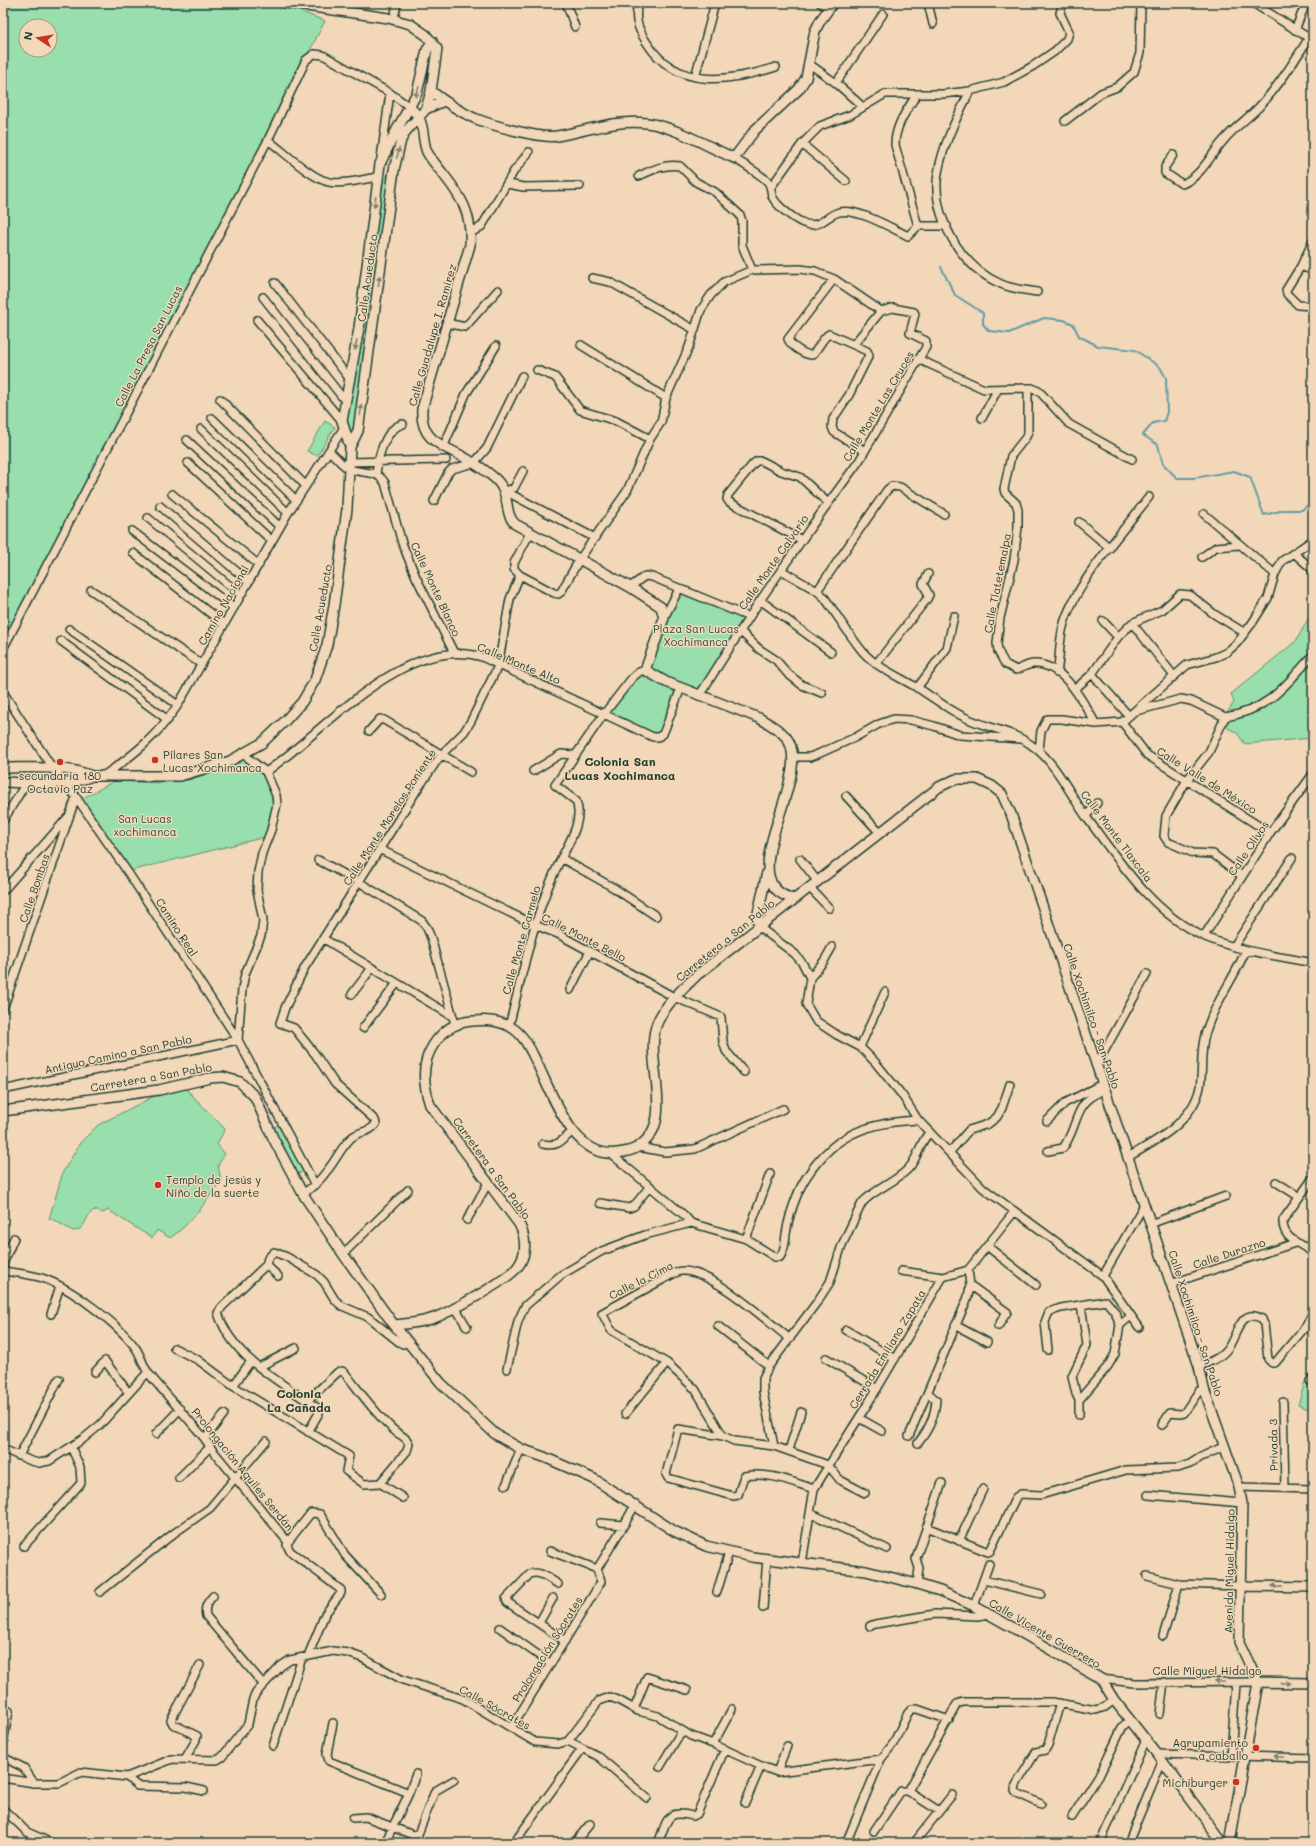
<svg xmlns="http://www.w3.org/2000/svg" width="1316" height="1846" viewBox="0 0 1316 1846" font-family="Mali,sans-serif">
  <rect width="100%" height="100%" fill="#f2d8b9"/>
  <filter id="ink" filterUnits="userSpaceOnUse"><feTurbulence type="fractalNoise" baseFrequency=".025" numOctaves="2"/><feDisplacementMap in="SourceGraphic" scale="8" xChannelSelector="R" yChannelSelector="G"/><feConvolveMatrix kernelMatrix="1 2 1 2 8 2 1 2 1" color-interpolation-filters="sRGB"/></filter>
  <g filter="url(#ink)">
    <!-- green -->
    <path fill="#98dfad" stroke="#5c8e70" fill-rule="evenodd" d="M3,3H278L325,21L47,561L3,643ZM26,26H50V50H26Z
      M381,176H392L357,421L349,436L346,420L367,303Z
      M325,421L335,427L317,456L307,451Z
      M679,589L749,617L699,696L681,688L658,737L604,714L639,672L645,670Z
      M1313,610V738L1245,744L1237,733L1226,727L1221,722L1234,702L1231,694L1296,641Z
      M244,759C278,786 280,796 265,837L126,872L78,801L114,781L159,783L189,780L236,764Z
      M185,1088L225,1129L217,1144L225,1154L218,1165L221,1180C206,1202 192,1223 170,1238L157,1230L152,1238L108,1210L103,1213L94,1210C85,1215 86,1231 73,1231L52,1219H49L63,1172L80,1143L98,1125L160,1093Z
      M280,1123L305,1170L298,1174L273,1128Z
      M1305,1381L1313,1385V1411L1298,1405Z"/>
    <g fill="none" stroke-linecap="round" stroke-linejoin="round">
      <!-- stream -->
      <path stroke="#639ba7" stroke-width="2" d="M941,267L955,295L983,313V324L989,331L1009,333L1044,318L1064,320L1073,324L1079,336L1098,346L1135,350L1160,367L1166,378L1167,412L1164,421L1153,423L1143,435L1158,445L1163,464L1177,478H1194L1234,471L1250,477L1264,515L1284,510H1302L1313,501"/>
      <!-- street casing -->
      <g stroke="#1f3d34" stroke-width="10">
        <path id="street" d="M566,3L575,27
          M638,3C634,19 638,29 647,43C677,90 729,82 776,67
          M820,3L829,8
          M928,3L933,24
          M1253,3L1309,38L1313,39
          M394,19L397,3
          M1295,30L1306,3
          M808,63L836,83L863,107
          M695,77L715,3
          M836,83L883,14
          M970,91C957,117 943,144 938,173C931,216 961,267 1001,284C1012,289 1025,290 1037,292
          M917,94C907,110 895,125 895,145L918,226
          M1065,121L1101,93L1117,87L1134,72L1140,53L1141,3
          M268,140C283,151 312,179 329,182C344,185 363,179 378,177
          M802,144L846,181
          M1173,155L1165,167V173L1182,184C1201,177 1211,154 1224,140C1234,128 1247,119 1258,108C1278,87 1293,63 1309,38
          M381,158L390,93
          M734,158C744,165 758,172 767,181C772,186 770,192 773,198C778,207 796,221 806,224C821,228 827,215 839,212C858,208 891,228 908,236L918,226
          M639,176C654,169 664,164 680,166L696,182L715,192L740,215L742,221V245L752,270
          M508,184L523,187L580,186
          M771,187L802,144L820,126L850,115L885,94H943L970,91L1004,82L1033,66L1055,51L1067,39L1069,32L1060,13L1063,3
          M918,226H947
          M471,233L482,226L514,171L529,152
          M1313,241L1301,266L1286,290L1287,294L1298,305L1313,306
          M1301,266L1313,271
          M592,278L610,282L695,330
          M834,279L788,339C791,346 804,355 812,355C819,349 821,339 829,334L867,351L869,355L849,395L833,419L832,427L834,432L865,451
          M275,283L349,378
          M263,297L346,402
          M257,320L342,421
          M447,323L465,327L498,290
          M854,344L881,311
          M581,345L666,398
          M918,359L984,389L1028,388V432L1026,437L1011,456L1004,489L1005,493L1016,503L1018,510V527L1014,560L1000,618L997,643L998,651L1005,664L1016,670C1022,668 1026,665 1033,664C1063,662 1083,702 1096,724
          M537,370L555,377L580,410L616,421L650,439
          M1028,388H1032L1040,392L1069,424L1132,459
          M220,399L305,485
          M212,418L296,500
          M982,418L998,389
          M201,429L288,513
          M187,440L280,527
          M443,448L466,394L496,346
          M329,451C335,455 341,465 348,468C361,475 376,468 385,483L402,543L416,577L454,653
          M348,462L446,460
          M188,463L272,541
          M376,474C378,457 385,428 403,424
          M505,491L595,538
          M505,491L514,488L523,471
          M172,494L259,565
          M434,501L448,473L452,469L474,463L487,448L522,376
          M160,506L249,582
          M1204,514L1275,574
          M148,518L241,595
          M1079,522L1110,548
          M132,531L234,608
          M802,540L729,502L727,499L728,495L753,464L757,461H762L781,471L800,477L828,503
          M133,553L224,624
          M1294,553L1313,570
          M1202,557L1216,547L1239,545
          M781,570L817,591L824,597C837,615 849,635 863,652C878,669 902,678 921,690C935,699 949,710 964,717C988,729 1013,730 1034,747C1056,763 1071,796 1087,818C1119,861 1154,915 1205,937C1239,951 1277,956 1313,963
          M520,575L554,593L558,594L561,592L579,560L627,491L650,439L661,422L666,398L689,347L701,310L711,295L724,282L752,270L800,269L815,271L834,279L881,311L893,308L914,312L915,314L910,333L926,341V347L859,461L811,527L757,605L699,696
          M630,587L645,576L652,577L749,617
          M91,590L201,664
          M817,591L887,490L892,486L900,487L944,514
          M760,600L831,652
          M664,618L679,589
          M1103,621L1118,637
          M1132,623L1174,676
          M69,629L178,705
          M740,631L759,649L776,660L787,673L802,685L822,693
          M61,641L168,720
          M3,649L268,140L306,60L314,54L323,55L390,93L410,107
          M876,664L927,599L929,595L923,584L928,574
          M1057,673C1060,658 1059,642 1063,627C1073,586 1123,531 1149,497
          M1092,674L1129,716
          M917,688L947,648L954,616
          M1075,689L1092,674L1118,637L1132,623L1162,610L1180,594L1190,595L1214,614L1245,633
          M3,692L53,769L76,797L129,874L238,1040L315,1185
          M1136,711L1181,699L1191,701L1225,717
          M1122,722L1147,755L1270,833
          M369,731L380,719L384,720L471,772
          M1039,750L1041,731L1047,719H1062L1096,724L1122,722L1187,665L1216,657L1227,652L1237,643L1253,622L1268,598L1275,574L1282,561L1313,540
          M243,754L266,772C324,732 404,634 482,657L653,737H658L663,734L681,688
          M793,757H810L818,754L856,737L879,724L894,719L911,720L934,726L960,735L1021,739
          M533,771L561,754L575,755
          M103,776C134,755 157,736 178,705L288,513L343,429
          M846,796L879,832
          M1086,816L1097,803
          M3,821L26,783
          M381,850L535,925L558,934L674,997L721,1017L723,1042L726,1051L744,1072
          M561,858L614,888L656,916
          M800,859L818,882
          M318,860L359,882L422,921L427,928L431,938L455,1024
          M1242,876L1213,854L1193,853L1168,842L1164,836L1166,816L1187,780L1209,752L1225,717C1269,710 1285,686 1313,655
          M810,888L829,908
          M3,891L69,816
          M759,927L795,954L803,964L810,978L806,1004L816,1021L837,1035L860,1047L875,1062L902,1095L918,1120L983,1188L1103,1276L1139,1327
          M1204,936L1270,833L1313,774
          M324,939L452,1016
          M1234,946L1292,858
          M810,978L824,961L832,947
          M570,990L590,951
          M352,994L372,968
          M3,1009L76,797
          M509,1026C524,970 534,912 560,861C568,844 584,821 576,801L555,785L604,714L632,678L639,672L645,670
          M363,1028L397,983
          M860,1047L885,992
          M1096,1066L1147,974
          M3,1090L238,1040L242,989L245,974L261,936L263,920L257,890L258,872L262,853L271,830L277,804L276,795L266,772
          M1047,1121L1065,1103L1102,1084
          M543,1144C558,1147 561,1141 572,1132
          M638,1147L665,1152L695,1149L783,1109
          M1048,1151L1063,1148C1080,1124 1072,1103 1104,1090
          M950,1152L969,1130L988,1124L997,1117L1002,1108L1010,1084
          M611,1154L684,1215L691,1223
          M1128,1157C1156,1141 1193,1122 1200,1087C1203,1070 1200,1052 1205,1035C1213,1005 1234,979 1246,950
          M1313,1178L1283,1220C1282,1240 1301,1243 1313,1253
          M1276,1182L1298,1196
          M303,1194C311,1188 320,1181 326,1172C335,1162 340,1149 350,1139C358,1130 369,1134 376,1124L375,1120L335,1084L315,1054L294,1028L280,1023L285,1008L305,967L417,790L441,755L464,732L471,721L498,666L510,599L520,575L514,569V563L530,533
          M600,1203L629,1208L634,1206L650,1186
          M467,1220L488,1183
          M1150,1224L1226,1196
          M746,1239L770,1174
          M987,1246L1036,1285
          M1307,1248L1313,1240
          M343,1254L408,1190
          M3,1264L14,1238
          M266,1265L278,1276
          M3,1271C16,1273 29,1274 42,1278C70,1287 117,1323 135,1347C141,1355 143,1366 149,1374C167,1396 187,1417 205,1439L210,1447L288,1542L287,1545L290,1551L341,1590V1593L325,1614L308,1656
          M901,1271L943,1277
          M1103,1276L1144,1205
          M1170,1284L1295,1243
          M970,1285L1007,1312L998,1326
          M455,1307L467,1327
          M51,1314L60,1286
          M955,1325L987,1342
          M718,1326L769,1366
          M1306,1326L1313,1331
          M846,1330L895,1359
          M790,1339C767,1321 710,1269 682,1271C679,1271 676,1273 673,1274L602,1313L611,1330L667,1363L695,1389L723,1436L734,1441L774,1446L828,1465L840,1480L865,1493
          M174,1348L198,1360L233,1386L349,1456L346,1471L364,1484L380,1483L403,1498
          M1048,1350L1045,1322L1049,1312L1061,1308L1106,1301L1115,1312L1120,1325
          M826,1358L877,1389
          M1199,1366C1210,1362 1221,1358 1228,1348C1237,1335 1241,1306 1262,1319L1264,1324L1268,1359L1272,1363H1275L1306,1326L1313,1312
          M259,1367L296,1348
          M507,1369L518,1321L525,1306L561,1275L602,1251L645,1235L691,1223L746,1239L775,1257H780C785,1250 785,1242 786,1234C788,1221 793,1205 798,1193C807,1172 826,1149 845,1138C866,1125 895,1121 918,1120
          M95,1372L105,1361L128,1392
          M1310,1381L1313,1377
          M233,1386L251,1361
          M1079,1400L1076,1394L1072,1376L1087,1345L1081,1305
          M307,1401L318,1408L319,1413L308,1432
          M1283,1402L1285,1488
          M625,1414L667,1363
          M1079,1415V1400L1108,1366L1115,1354L1120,1325L1131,1316
          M859,1418L882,1431
          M1162,1425L1170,1413L1181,1414L1184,1413L1199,1391L1204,1389
          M156,1434L180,1409
          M723,1436L678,1429L666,1474L668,1478L733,1496L738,1495L744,1476C771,1472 789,1481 814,1489
          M909,1436L968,1297L970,1285L968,1270
          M205,1439L224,1414
          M918,1443C928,1431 935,1416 936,1400L928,1393
          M774,1446L763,1392V1378L769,1366L817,1302L830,1282L842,1245L862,1203C875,1189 894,1183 908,1169C919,1158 919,1142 930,1132
          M3,1449L31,1461L39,1463L49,1461L83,1439L100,1425L148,1372
          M789,1450L801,1412
          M19,1456L59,1379
          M179,1478L210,1447
          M380,1483L407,1451L409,1444C407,1438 402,1436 396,1432C376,1415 361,1393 345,1373L342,1371L338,1372L307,1401C273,1377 232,1356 218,1313L222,1307L266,1265L268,1258L274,1252L287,1257L317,1275L324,1282L335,1300L342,1306L368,1317L399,1342L403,1344L407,1342
          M506,1485L521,1449
          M1239,1487L1313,1489
          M1148,1495L1242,1503
          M810,1513L887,1549
          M600,1523L624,1525L635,1505
          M926,1527L988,1552L990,1551L1016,1497L1021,1494L1041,1495L1126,1470L1178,1468L1190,1464L1201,1457L1225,1446
          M959,1541L983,1489
          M288,1542L311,1513L320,1514L345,1555L381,1594
          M24,1546L81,1483L80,1467L71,1447
          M550,1551L597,1569
          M802,1563L814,1489L877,1389L943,1277L968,1270L1014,1212
          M597,1569L624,1525
          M1147,1576L1179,1584L1240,1586
          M984,1580L1041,1594
          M558,1584C549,1579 540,1570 530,1574L506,1599L507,1602L565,1641
          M917,1584L919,1568L916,1559L917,1555L942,1483
          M100,1592L173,1534L210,1508L266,1441
          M717,1592L729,1552
          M213,1596C207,1603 204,1607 206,1616L263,1684
          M974,1606L989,1564
          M763,1608L767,1559
          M539,1623L553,1598
          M870,1626L875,1624L935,1614L978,1616L988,1614
          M500,1628L551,1664
          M1163,1636L1179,1584
          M1101,1679L1135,1683L1258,1682
          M634,1709L647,1677L687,1690
          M1160,1714L1164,1682
          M333,1723L327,1754L329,1761L409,1793L385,1843
          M511,1728L601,1582L597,1569
          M568,1741L598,1756L647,1798
          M3,1742L9,1711
          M713,1744L732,1709
          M273,1746L302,1658
          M1157,1754L1313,1758
          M1231,1756L1236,1683
          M3,1757L24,1768L34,1783
          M185,1759L196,1740L197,1736L173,1724L171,1720L200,1665
          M660,1767L681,1732
          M777,1772L787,1746
          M127,1777L137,1786L186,1787L204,1791
          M3,1778L34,1783H59L81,1772L127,1777L172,1759L217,1760L222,1757L248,1724L253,1699L256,1693L281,1666L290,1660L333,1651L348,1653L362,1658L403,1680L463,1699L535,1742L558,1744L568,1741L599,1701L610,1697L618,1700L638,1711L658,1716L691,1736L713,1744L761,1766L777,1772L881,1759L893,1744L908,1713L912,1709H917L949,1720
          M908,1791L939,1811
          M409,1793L416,1774
          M745,1803L761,1766
          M1041,1804L1017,1793L1015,1790L1016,1785L1036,1752L1045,1750L1048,1745L1060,1703
          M3,1809L27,1832L52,1843
          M1072,1817L1101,1772L1123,1726L1130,1720
          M353,1818L366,1817L413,1835L418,1834L435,1791L454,1780
          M874,1831L901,1791H908L957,1704L963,1702H1052L1096,1710L1105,1707L1114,1700
          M516,1840L582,1749
          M574,1843L590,1824
          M658,1843C668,1820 665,1809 693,1816L697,1814L725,1749
          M846,1843L881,1759
          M914,1843L952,1795
          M1100,1843L1146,1740
          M1128,1843L1162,1761"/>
      </g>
      <!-- secondary casing -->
      <g stroke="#1f3d34" stroke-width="12">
        <path id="secondary" d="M431,91C444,101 459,111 474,118C491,125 540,139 557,136C586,131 617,119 647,123C673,126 709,147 734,158L755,130L799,89L806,78L815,31L820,21L833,3
          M410,107C412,110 416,113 418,116C425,127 422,141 427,152C432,161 438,167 444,175C462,198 472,214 470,245L422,409C420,439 440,445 462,456C472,462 483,468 492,476C513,492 502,511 515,524L630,587L661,607L664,618L645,670L666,682L759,718C768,723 779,729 786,737C817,775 726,882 794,899
          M426,109L444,101
          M350,447L342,421L359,328L380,164L395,133L417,93L427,50L432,41
          M3,768C32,768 64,765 92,776
          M3,782C32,783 64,788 92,776H180L230,761L262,743L284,722L302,702L315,680L327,645L334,605L347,509L350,447L358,431L394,170L401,140L406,131L426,109L431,91L437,49L426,35L410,24L388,18L286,3
          M759,927L757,918L767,872
          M3,1111L159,1090L210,1078L223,1077L240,1082L255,1097L273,1138L303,1194L343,1254L394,1325L441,1383L495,1434L521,1449L544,1457L594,1479L674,1531L706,1546L752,1557L866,1571L917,1584L940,1591L974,1606L1010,1626L1101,1679L1114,1700L1157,1754L1223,1843
          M394,1325C406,1324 419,1323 431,1319C447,1314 511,1279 519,1265C527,1253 526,1237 519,1224L430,1105C425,1090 422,1073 427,1058C433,1041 447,1025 465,1022C480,1020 494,1019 509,1026C523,1033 529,1047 536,1061C552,1093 573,1160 618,1153C625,1152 632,1151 638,1147C679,1121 641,1058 658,1021C666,1003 683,989 697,975L939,787L956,779H977L992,786L1002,794L1011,814L1199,1366L1204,1389L1239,1487L1242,1503L1239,1642L1258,1682
          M1240,1586L1313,1587
          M1258,1682L1313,1683
          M1230,1843L1258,1682"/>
      </g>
      <!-- street -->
      <use href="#street" stroke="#f2d8b9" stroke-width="7"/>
      <!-- secondary -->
      <use href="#secondary" stroke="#f2d8b9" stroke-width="9"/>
    </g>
    <!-- one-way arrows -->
    <defs><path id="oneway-solid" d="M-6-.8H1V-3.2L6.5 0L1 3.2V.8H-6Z"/></defs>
    <g fill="#7e8370">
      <use href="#oneway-solid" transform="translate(417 92) rotate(110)"/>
      <use href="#oneway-solid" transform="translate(398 153) rotate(-77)"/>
      <use href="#oneway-solid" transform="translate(375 202) rotate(97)"/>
      <use href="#oneway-solid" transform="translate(379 281) rotate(-82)"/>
      <use href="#oneway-solid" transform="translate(356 345) rotate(100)"/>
      <use href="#oneway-solid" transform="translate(361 410) rotate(-82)"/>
      <use href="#oneway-solid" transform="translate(1277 1586) rotate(-179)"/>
      <use href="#oneway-solid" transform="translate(1219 1682) rotate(-180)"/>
      <use href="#oneway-solid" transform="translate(1286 1683) rotate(1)"/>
      <use href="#oneway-solid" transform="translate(1279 1757) rotate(-179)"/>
    </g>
  </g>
  <!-- markers -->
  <g fill="#c8321e" stroke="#f2d8b9" stroke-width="1.5">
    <circle cx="155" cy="760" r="4"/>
    <circle cx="60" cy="762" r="4"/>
    <circle cx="158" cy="1185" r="4"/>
    <circle cx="1256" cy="1748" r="4"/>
    <circle cx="1236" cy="1782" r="4"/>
  </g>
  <g text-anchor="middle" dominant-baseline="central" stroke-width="3" stroke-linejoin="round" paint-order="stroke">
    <!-- street labels -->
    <g font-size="11" fill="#1f3d34" stroke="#f2d8b9">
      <text transform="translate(367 278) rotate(-82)">Calle Acueducto</text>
      <text transform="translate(432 335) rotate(-74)">Calle Guadalupe I. Ramírez</text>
      <text transform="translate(148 346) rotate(-63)">Calle La Presa San Lucas</text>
      <text transform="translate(878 406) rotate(-59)">Calle Monte Las Cruces</text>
      <text transform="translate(773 562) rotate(-55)">Calle Monte Calvario</text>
      <text transform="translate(997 583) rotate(-79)">Calle Tlatetemalpa</text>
      <text transform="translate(436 589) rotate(65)">Calle Monte Blanco</text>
      <text transform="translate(223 605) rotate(-60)">Camino Nacional</text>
      <text transform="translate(320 608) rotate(-80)">Calle Acueducto</text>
      <text transform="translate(519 663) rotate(23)">Calle Monte Alto</text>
      <text transform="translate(1207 780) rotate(32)">Calle Valle de México</text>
      <text transform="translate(389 817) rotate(-57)">Calle Monte Morelos Poniente</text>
      <text transform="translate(1117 836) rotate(53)">Calle Monte Tlaxcala</text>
      <text transform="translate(1248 848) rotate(-56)">Calle Olivos</text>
      <text transform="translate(34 888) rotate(-71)">Calle Bombas</text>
      <text transform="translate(177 927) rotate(57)">Camino Real</text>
      <text transform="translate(584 937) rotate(27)">Calle Monte Bello</text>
      <text transform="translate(521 940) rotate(-74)">Calle Monte Carmelo</text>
      <text transform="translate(725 940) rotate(-39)">Carretera a San Pablo</text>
      <text transform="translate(1092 1016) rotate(71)">Calle Xochimilco - San Pablo</text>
      <text transform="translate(118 1054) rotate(-12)">Antiguo Camino a San Pablo</text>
      <text transform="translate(151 1077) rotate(-10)">Carretera a San Pablo</text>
      <text transform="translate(492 1168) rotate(54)">Carretera a San Pablo</text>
      <text transform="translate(1229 1253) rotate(-18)">Calle Durazno</text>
      <text transform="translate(641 1280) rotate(-27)">Calle la Cima</text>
      <text transform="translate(1196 1323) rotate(72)">Calle Xochimilco - San Pablo</text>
      <text transform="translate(887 1349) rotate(-59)">Cerrada Emiliano Zapata</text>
      <text transform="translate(1273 1445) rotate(-91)">Privada 3</text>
      <text transform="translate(243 1469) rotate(51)">Prolongación Aquiles Serdán</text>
      <text transform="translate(1229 1571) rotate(-89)">Avenida Miguel Hidalgo</text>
      <text transform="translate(1045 1633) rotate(30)">Calle Vicente Guerrero</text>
      <text transform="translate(547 1649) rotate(-58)">Prolongación Sócrates</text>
      <text x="1207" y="1670">Calle Miguel Hidalgo</text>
      <text transform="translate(495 1707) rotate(29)">Calle Sócrates</text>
    </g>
    <!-- park labels -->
    <g font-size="11" fill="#2b4d40" stroke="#f2d8b9">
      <text x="696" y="628">Plaza San Lucas<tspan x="696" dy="13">Xochimanca</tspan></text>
      <text x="145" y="818">San Lucas<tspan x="145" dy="13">xochimanca</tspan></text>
    </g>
    <!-- poi labels -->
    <g font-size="11" fill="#1f3d34" stroke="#f2d8b9" text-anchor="start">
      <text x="163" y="754">Pilares San<tspan x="163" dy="13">Lucas Xochimanca</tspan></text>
      <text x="60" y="775" text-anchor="middle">secundaria 180<tspan x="60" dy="13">Octavio Paz</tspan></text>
      <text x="166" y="1179">Templo de jesús y<tspan x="166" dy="13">Niño de la suerte</tspan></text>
      <text x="1248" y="1742" text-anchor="end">Agrupamiento<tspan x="1248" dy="13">a caballo</tspan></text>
      <text x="1228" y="1782" text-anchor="end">Michiburger</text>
    </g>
    <!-- neighbourhood labels -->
    <g font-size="12" font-weight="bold" fill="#1f3d34" stroke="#f2d8b9">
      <text x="620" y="761">Colonia San<tspan x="620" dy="14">Lucas Xochimanca</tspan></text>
      <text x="299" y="1393">Colonia<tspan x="299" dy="14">La Cañada</tspan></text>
    </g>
  </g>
  <!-- margin -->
  <rect width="1316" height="1846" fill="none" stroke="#f2d8b9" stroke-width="16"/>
  <rect x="8" y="8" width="1300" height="1830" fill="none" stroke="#1f3d34" stroke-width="1.5" filter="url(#ink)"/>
  <!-- north arrow -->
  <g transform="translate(38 38) rotate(282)"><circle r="19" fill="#f2d8b9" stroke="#9e9a84"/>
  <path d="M0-3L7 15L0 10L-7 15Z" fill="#c8321e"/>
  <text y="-6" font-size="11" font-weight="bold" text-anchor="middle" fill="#1f3d34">N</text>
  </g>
</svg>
